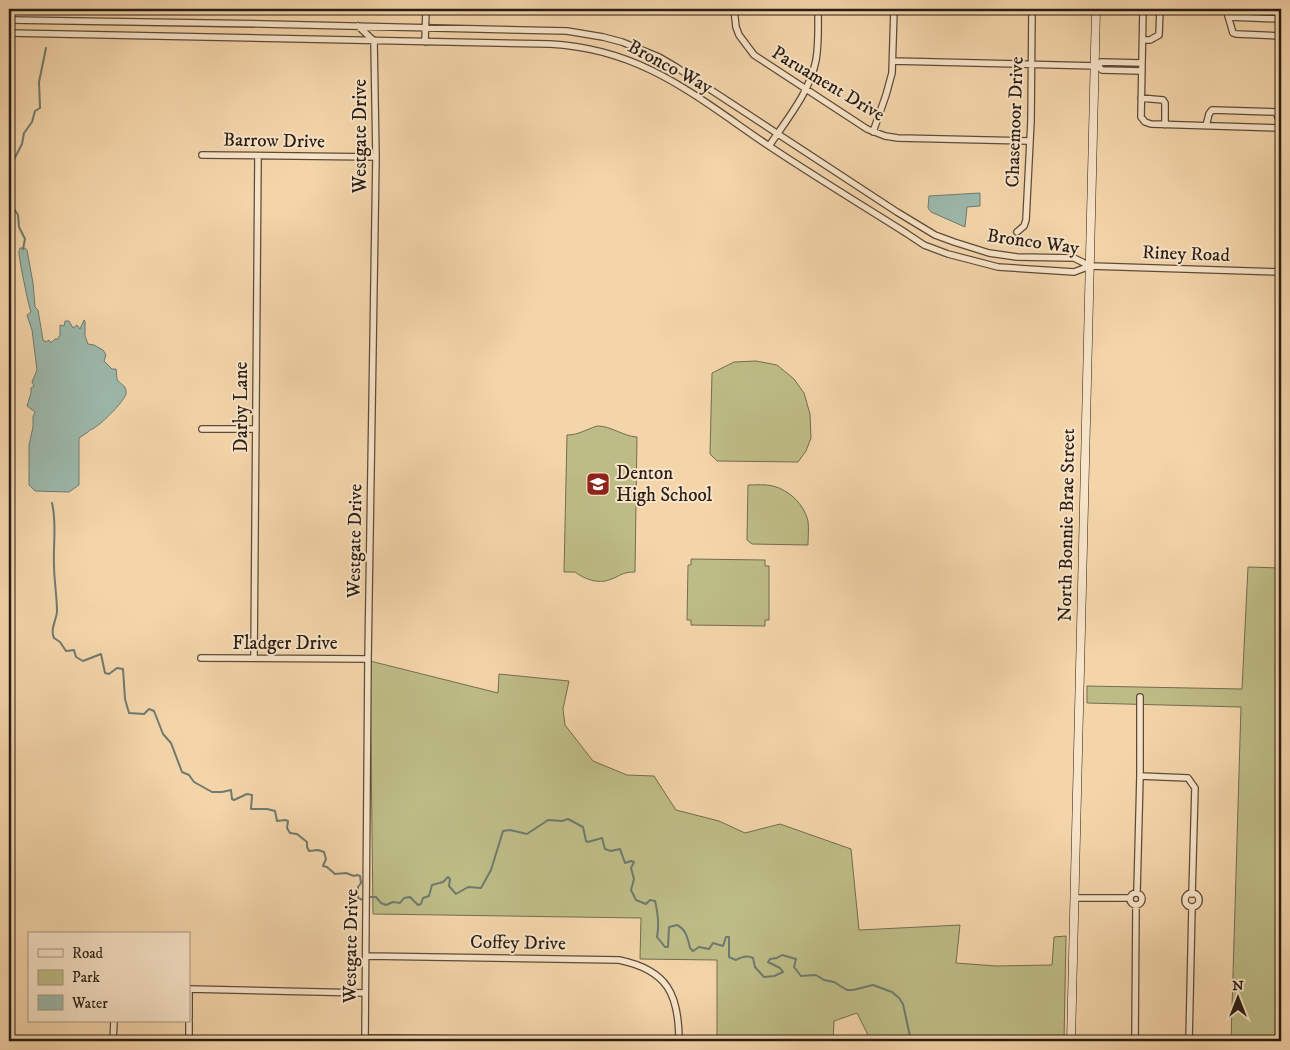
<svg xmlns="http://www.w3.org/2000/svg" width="1290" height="1050" viewBox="0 0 1290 1050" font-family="'IM FELL DW Pica',serif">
  <rect width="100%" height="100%" fill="#f4d5aa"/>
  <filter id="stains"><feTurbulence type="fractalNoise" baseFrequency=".004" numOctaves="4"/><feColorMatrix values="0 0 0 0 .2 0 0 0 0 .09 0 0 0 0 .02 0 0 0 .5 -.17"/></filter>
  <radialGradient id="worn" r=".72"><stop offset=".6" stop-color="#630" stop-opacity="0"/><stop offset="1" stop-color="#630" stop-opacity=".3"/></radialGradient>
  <!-- green -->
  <path fill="#bebc86" stroke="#746c4e" d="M756,361L777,365L794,379L804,393L810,414L811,438L806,451L798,462L717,461L710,454L712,373L734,362Z
    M597,426C612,426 622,436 637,437L635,572C621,572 621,576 609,580C598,584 584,579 575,572H564L567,435C578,435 585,430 597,426Z
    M748,485C756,485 765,484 773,486C789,490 804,504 808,521C809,529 808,538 808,545L752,544L747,540Z
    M691,559L765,560V566H769V620H765V626L691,625V620H687L688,565H691Z
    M1248,567L1281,568V1041H1231L1241,707L1087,703V686L1242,689Z
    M370,661L498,693L499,674L569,681L563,709L565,725L593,761L627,775L654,776L676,810L719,821L745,833L780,824L851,849L859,930L960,925L956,963L996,966L1052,965L1054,937L1066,936L1064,1041H871L857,1013L834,1021L833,1041H717V960L640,959L641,918L373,914Z"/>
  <!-- water -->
  <path fill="#9cb8ab" stroke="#6e7a6f" d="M980,193V206L967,207L965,227L931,212L928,208L929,196Z
    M20,248H25L27,250L33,283L35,307L38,310L43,340L46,342L49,340L51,343L55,339H58L60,335V325L64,326L65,321H69L73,328L77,325L80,329L84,320L85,321V336L88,344L94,345L103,350L106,355L104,361L112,369H116C117,373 116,378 118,381C122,385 127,386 126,394C124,402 98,428 90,430L88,432L79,438V485L69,492L35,491L29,485V445L33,427V417L35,412L27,406L31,393V388L34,386L32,382L37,370L32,330L27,315L31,312C29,308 18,255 19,251C19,250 20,249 20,248Z"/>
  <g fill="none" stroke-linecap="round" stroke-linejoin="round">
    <!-- stream -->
    <path stroke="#6e7a6f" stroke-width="2" d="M9,169L22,144L24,133L32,122L35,111L40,108L39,82L46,48
      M9,201L18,215L19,227L25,239L23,249
      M52,503C57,523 53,544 54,565C54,580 57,596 57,612C56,621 50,629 54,638L60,642L66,651L74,650L76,657L83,661L101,654L105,673L109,674L117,668L123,669L125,699L129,713L144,714L149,709L154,711L163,734L171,743L182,772L189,775L194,782L212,792H222L231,790L232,799L234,800L247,794L252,795L251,809H267L275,811L277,821L285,820L288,821L287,828L290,833L297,834L307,842V847L309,851L318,850L324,852L326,859L323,866L327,867L335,874L346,873L354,876L357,875L360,876L361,883L358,887V898L363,900
      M370,897H376L381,903L386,905L393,902L400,903L404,898L410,897L418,905L421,904L423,898L429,896L432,885L443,882L448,877L450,879L449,886L456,894L468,887L481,888L491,870L503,831L510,830L527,834L548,820L562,821L568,819L583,827L586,841L588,842L602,838L605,849L611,851L620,849L625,863L631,861L634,862L631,868L634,879L631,890L636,900L646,904L650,900L655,901C658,913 659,926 657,937L665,947H668L669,927L677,925C686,929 688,939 690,948L693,951L699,947L709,949L713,943L723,946L726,937H729V957L736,960C741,957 747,955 753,958L755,967L764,977L774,976L783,972L780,968L768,962L770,959L777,958L782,955L796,959L794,967L801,976L816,975L824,980L834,982L847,990H853L873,985L892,992L899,998L903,1004L911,1041"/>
    <!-- street casing -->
    <g stroke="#5c4b3a" stroke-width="8">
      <path id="street" d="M734,9L736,27L739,35L754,55L867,129L885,136L898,138L1030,141
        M1143,9L1141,117L1145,122L1151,124L1281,128
        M1226,9L1233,33L1236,34L1281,36
        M1229,17L1281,19
        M9,20L264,24L567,31L603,37L622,42L659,57L676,67L897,212L935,235L954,242L989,253L1017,257L1074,258L1090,266
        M358,26L374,41L376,157L368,659L365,1041
        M9,33L550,44C643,49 695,96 769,146C814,176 860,204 906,233L924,245L948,254L998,267L1074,272L1090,266L1281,272
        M1143,40H1150L1159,35L1160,9
        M425,42L426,9
        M893,61L1098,66L1102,70L1142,71
        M1098,66L1101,62L1142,63
        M1141,98L1163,100L1165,103V125
        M1206,126L1209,114L1212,110L1276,112L1281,125
        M873,132L886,95L892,73L894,9
        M769,146C787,119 810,92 816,60C819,43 818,26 818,9
        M202,155L376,157
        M1017,232L1024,226L1026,220L1031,121L1032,9
        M202,429H256
        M201,658L368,659
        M254,658L258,156
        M1140,697V776
        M1137,892L1140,776L1188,778L1195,788L1192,894
        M1130 899a6 6 0 1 1 12 0a6 6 0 1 1-12 0Z
        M1185 900a7 7 0 1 1 14 0a7 7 0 1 1-14 0Z
        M1074,898H1130
        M366,956L619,960C668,970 679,995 679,1041
        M189,989L365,993
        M189,1018V989
        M365,1038L654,1041
        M113,1041L114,1021
        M189,1041V1021
        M1135,1041L1136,905
        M1189,1041L1192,907"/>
    </g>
    <!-- secondary casing -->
    <g stroke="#291d15" stroke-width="9">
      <path id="secondary" d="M1071,1041L1096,9"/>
    </g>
    <!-- street -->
    <use href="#street" stroke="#f8e4c8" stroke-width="5.5"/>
    <!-- secondary -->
    <use href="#secondary" stroke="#f8e4c8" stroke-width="8"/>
  </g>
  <!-- icons -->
  <defs>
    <g id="school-square" transform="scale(1.25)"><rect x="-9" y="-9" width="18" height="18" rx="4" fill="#8f2418" stroke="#f8e4c8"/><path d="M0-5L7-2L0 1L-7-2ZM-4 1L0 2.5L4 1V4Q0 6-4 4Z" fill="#fff"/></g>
  </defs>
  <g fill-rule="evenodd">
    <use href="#school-square" x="598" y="484"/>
  </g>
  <g text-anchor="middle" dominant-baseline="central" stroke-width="4" stroke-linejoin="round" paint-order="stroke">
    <!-- street labels -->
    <g font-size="19" fill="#291d15" stroke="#f8e4c8">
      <text transform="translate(670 67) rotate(28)">Bronco Way</text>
      <text transform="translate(828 84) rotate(31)">Paruament Drive</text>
      <text transform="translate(1015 122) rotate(-88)">Chasemoor Drive</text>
      <text transform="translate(360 136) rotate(-90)">Westgate Drive</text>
      <text transform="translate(274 141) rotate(1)">Barrow Drive</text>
      <text transform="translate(1033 242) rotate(8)">Bronco Way</text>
      <text transform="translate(1186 254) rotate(2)">Riney Road</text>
      <text transform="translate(241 407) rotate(-90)">Darby Lane</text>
      <text transform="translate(1067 525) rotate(-89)">North Bonnie Brae Street</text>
      <text transform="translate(355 541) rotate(-89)">Westgate Drive</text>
      <text x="285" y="643">Fladger Drive</text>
      <text transform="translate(518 943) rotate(1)">Coffey Drive</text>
      <text transform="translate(351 946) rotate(-89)">Westgate Drive</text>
    </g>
    <!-- poi labels -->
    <g font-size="19" fill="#291d15" stroke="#f8e4c8" text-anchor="start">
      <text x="616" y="473">Denton<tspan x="616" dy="22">High School</tspan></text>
    </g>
  </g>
  <!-- margin -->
  <rect width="1290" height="1050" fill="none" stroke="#f4d5aa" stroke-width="30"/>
  <rect x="10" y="10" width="1270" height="1030" fill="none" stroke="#291d15" stroke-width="2.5"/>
  <rect x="15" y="15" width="1260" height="1020" fill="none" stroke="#291d15"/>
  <!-- legend -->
  <rect x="28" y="932" width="162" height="90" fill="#f8e4c8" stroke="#a59480"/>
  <rect x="38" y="949" width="25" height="8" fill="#f8e4c8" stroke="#a59480"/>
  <text x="72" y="958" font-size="15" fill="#291d15">Road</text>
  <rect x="38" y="970" width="25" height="15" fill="#bebc86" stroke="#a59480"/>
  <text x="72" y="982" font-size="15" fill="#291d15">Park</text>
  <rect x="38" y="995" width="25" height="15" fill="#9cb8ab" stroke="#a59480"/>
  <text x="72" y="1008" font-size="15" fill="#291d15">Water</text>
  <!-- north arrow -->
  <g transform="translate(1238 998)" stroke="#f8e4c8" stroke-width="4" paint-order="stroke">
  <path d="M0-4L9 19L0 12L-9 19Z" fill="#291d15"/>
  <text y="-8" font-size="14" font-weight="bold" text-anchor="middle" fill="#291d15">N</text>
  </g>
  <rect width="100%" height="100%" filter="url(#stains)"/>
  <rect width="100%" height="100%" fill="url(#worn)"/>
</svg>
